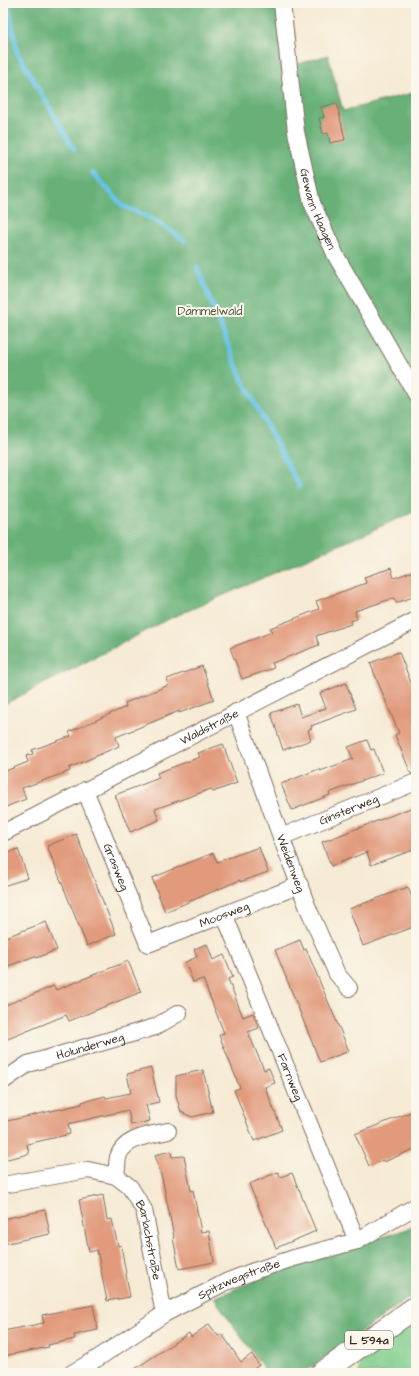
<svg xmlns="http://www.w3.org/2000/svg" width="419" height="1376" viewBox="0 0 419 1376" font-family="'Architects Daughter',sans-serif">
  <rect width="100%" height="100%" fill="#fbf7ec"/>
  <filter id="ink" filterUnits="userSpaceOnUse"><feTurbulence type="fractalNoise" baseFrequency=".025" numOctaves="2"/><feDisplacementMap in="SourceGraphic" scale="8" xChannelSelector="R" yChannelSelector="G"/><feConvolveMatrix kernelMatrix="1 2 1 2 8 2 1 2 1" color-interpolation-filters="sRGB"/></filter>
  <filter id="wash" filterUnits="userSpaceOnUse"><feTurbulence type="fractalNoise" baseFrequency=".012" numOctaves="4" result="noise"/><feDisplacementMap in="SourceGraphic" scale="16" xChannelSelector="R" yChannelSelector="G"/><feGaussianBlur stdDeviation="0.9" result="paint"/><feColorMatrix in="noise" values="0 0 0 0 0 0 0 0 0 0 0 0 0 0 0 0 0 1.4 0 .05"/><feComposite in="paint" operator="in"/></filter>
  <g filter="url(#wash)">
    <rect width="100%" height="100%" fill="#f6ead4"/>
    <!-- green -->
    <path fill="#7fcd8d" stroke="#5d7c56" d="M416,1319V1371L414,1373H359L360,1358Z"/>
    <!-- forest -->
    <path fill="#67b078" stroke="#516d4b" d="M3,3H279L282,69L328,55L343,111L416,92V511L169,619L3,705Z
      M416,1224V1293L302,1373H267L214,1298L283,1269L410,1228Z"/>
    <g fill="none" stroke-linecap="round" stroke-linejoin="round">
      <!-- stream -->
      <path stroke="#66c2e4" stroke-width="5" d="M8,3L17,52L74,149
        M93,173L123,206L153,219L184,240
        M197,267L241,377L299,486"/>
    </g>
    <g id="blocks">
      <!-- building -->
      <path fill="#e19a7c" d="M337,103L345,140L330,143L328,133L323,134L319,118L324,117L321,107Z
        M391,568L394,578L416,570V596L396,603L394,598L355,611L357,619L350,621L351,624L316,636L319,645L272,663L274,668L242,679L230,648L272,632L270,628L319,609L316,601L366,583L364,577Z
        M399,652L413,688L416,687V773L411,774L395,735L399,733L370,663Z
        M202,666L214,700L179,713V711L116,737L119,746L69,768L70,771L22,788L26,799L3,808V772L28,762L26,756L33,754L32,750L71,736L69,732L126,707L125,703L169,685L167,679Z
        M346,683L356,709L311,726L312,728L308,730L311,740L283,750L271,713L297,704L301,717L326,708L320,693Z
        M367,740L371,750L374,749L383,773L329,793L330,795L292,810L281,784L319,769L320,771L353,759L348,747Z
        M223,744L237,783L213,792L211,789L155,809L159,820L130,832L115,795L159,778L157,773L200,757L198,753Z
        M416,806V849L371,865L367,852L331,866L322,842Z
        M76,834L116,934L87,946L47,846Z
        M259,847L268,872L240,882V880L165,912L152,878L213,853L217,862Z
        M18,849L28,878L3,886V854Z
        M408,887L416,908V926L363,946L349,909Z
        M46,922L57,950L36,958L35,956L3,968V938Z
        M300,940L304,950L306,949L349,1051L320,1062L275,950Z
        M207,944L213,960L224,955L233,977L228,979L243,1017L253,1013L259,1028L248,1032L264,1070L269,1068L275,1083L265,1087L282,1130L254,1141L234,1090L240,1088L219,1035L224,1033L203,979L193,982L185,962L197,957L194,949Z
        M128,961L141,992L69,1021L66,1015L3,1041V1006L54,986L56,990Z
        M151,1068L159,1102L146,1105L150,1121L131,1125L128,1110L68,1124L70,1134L27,1144L29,1154L3,1160V1122L82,1104V1102L105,1096L106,1098L131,1093L127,1074Z
        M203,1070L213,1112L192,1117L181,1112L176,1095V1076Z
        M416,1110V1148L384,1162L383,1160L369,1166L355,1134Z
        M171,1151L172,1157L184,1156L191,1191L193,1190L201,1232L209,1231L214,1262L179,1269L173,1238L174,1237L163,1182L155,1155Z
        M278,1172L280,1177L292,1173L316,1231L276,1248L249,1184Z
        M103,1195L107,1220L112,1219L118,1246L121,1245L130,1297L107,1301L97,1250L89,1252L79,1200Z
        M45,1210L50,1234L3,1244V1219Z
        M93,1305L98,1330L74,1335L75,1339L48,1345L49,1347L3,1356V1331L44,1323L42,1315Z
        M209,1324L218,1336L222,1334L241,1362L252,1354L259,1365L249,1373H129L189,1333L191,1337Z"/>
    </g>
  </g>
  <g filter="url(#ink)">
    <use href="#blocks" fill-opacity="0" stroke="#7c6d5e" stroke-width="1"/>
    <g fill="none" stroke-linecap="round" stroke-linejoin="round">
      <!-- minor casing -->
      <g stroke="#7c6d5e" stroke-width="18">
        <g id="minor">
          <path id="s1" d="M282,3L296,132L312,203L336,256L416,394"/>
          <path id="s2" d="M236,712L281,837L308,908L337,974L349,988"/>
          <path id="s3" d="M85,790L148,944L300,885"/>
          <path id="s4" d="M3,833L416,620"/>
          <path id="s5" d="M281,837L416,782"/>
          <path id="s6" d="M224,914L357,1241"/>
          <path id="s7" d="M3,1081L28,1064L155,1027L179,1013"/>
          <path d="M116,1176C117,1170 117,1163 118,1157C124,1137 152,1135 168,1131"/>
          <path id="s8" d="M3,1185L88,1170L116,1176L130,1187L144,1210L164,1314"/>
          <path id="s9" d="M72,1373L98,1358L164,1314L226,1282L254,1271L294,1258L357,1241L416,1206"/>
        </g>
      </g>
      <!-- primary casing -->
      <g stroke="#7c6d5e" stroke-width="24">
        <path id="primary" d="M322,1373L416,1307"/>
      </g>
      <!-- minor -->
      <use href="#minor" stroke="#fff" stroke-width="16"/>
      <!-- primary -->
      <use href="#primary" stroke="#fff" stroke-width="22"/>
    </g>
  </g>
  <g text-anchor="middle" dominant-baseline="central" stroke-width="4" stroke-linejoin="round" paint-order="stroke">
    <!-- shield labels -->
    <rect fill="#fbf7ec" stroke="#75685c" stroke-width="1" x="345" y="1331" width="48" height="18" rx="3"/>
    <g font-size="11" font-weight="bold" fill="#3b2a1e">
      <text x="369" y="1340">L 594a</text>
    </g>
    <!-- street labels -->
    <g font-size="12" fill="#3b2a1e" stroke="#fbf7ec">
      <text stroke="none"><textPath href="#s1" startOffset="210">Gewann Haagen</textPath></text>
      <text stroke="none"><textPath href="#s4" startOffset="232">Waldstraße</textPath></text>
      <text stroke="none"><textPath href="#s5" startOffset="73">Ginsterweg</textPath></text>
      <text stroke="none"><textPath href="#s2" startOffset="161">Weidenweg</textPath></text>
      <text stroke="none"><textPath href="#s3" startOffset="83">Grasweg</textPath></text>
      <text stroke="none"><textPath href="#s3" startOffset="248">Moosweg</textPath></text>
      <text stroke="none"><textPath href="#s7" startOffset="95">Holunderweg</textPath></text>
      <text stroke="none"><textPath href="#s6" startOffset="176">Farnweg</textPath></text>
      <text stroke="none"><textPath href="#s8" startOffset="190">Barlachstraße</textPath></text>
      <text stroke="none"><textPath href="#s9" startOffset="192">Spitzwegstraße</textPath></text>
    </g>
    <!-- park labels -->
    <g font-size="12" fill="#4f5b3f" stroke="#fbf7ec">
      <text x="210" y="311">Dämmelwald</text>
    </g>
  </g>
  <!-- margin -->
  <rect width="419" height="1376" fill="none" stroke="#fbf7ec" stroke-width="16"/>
</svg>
